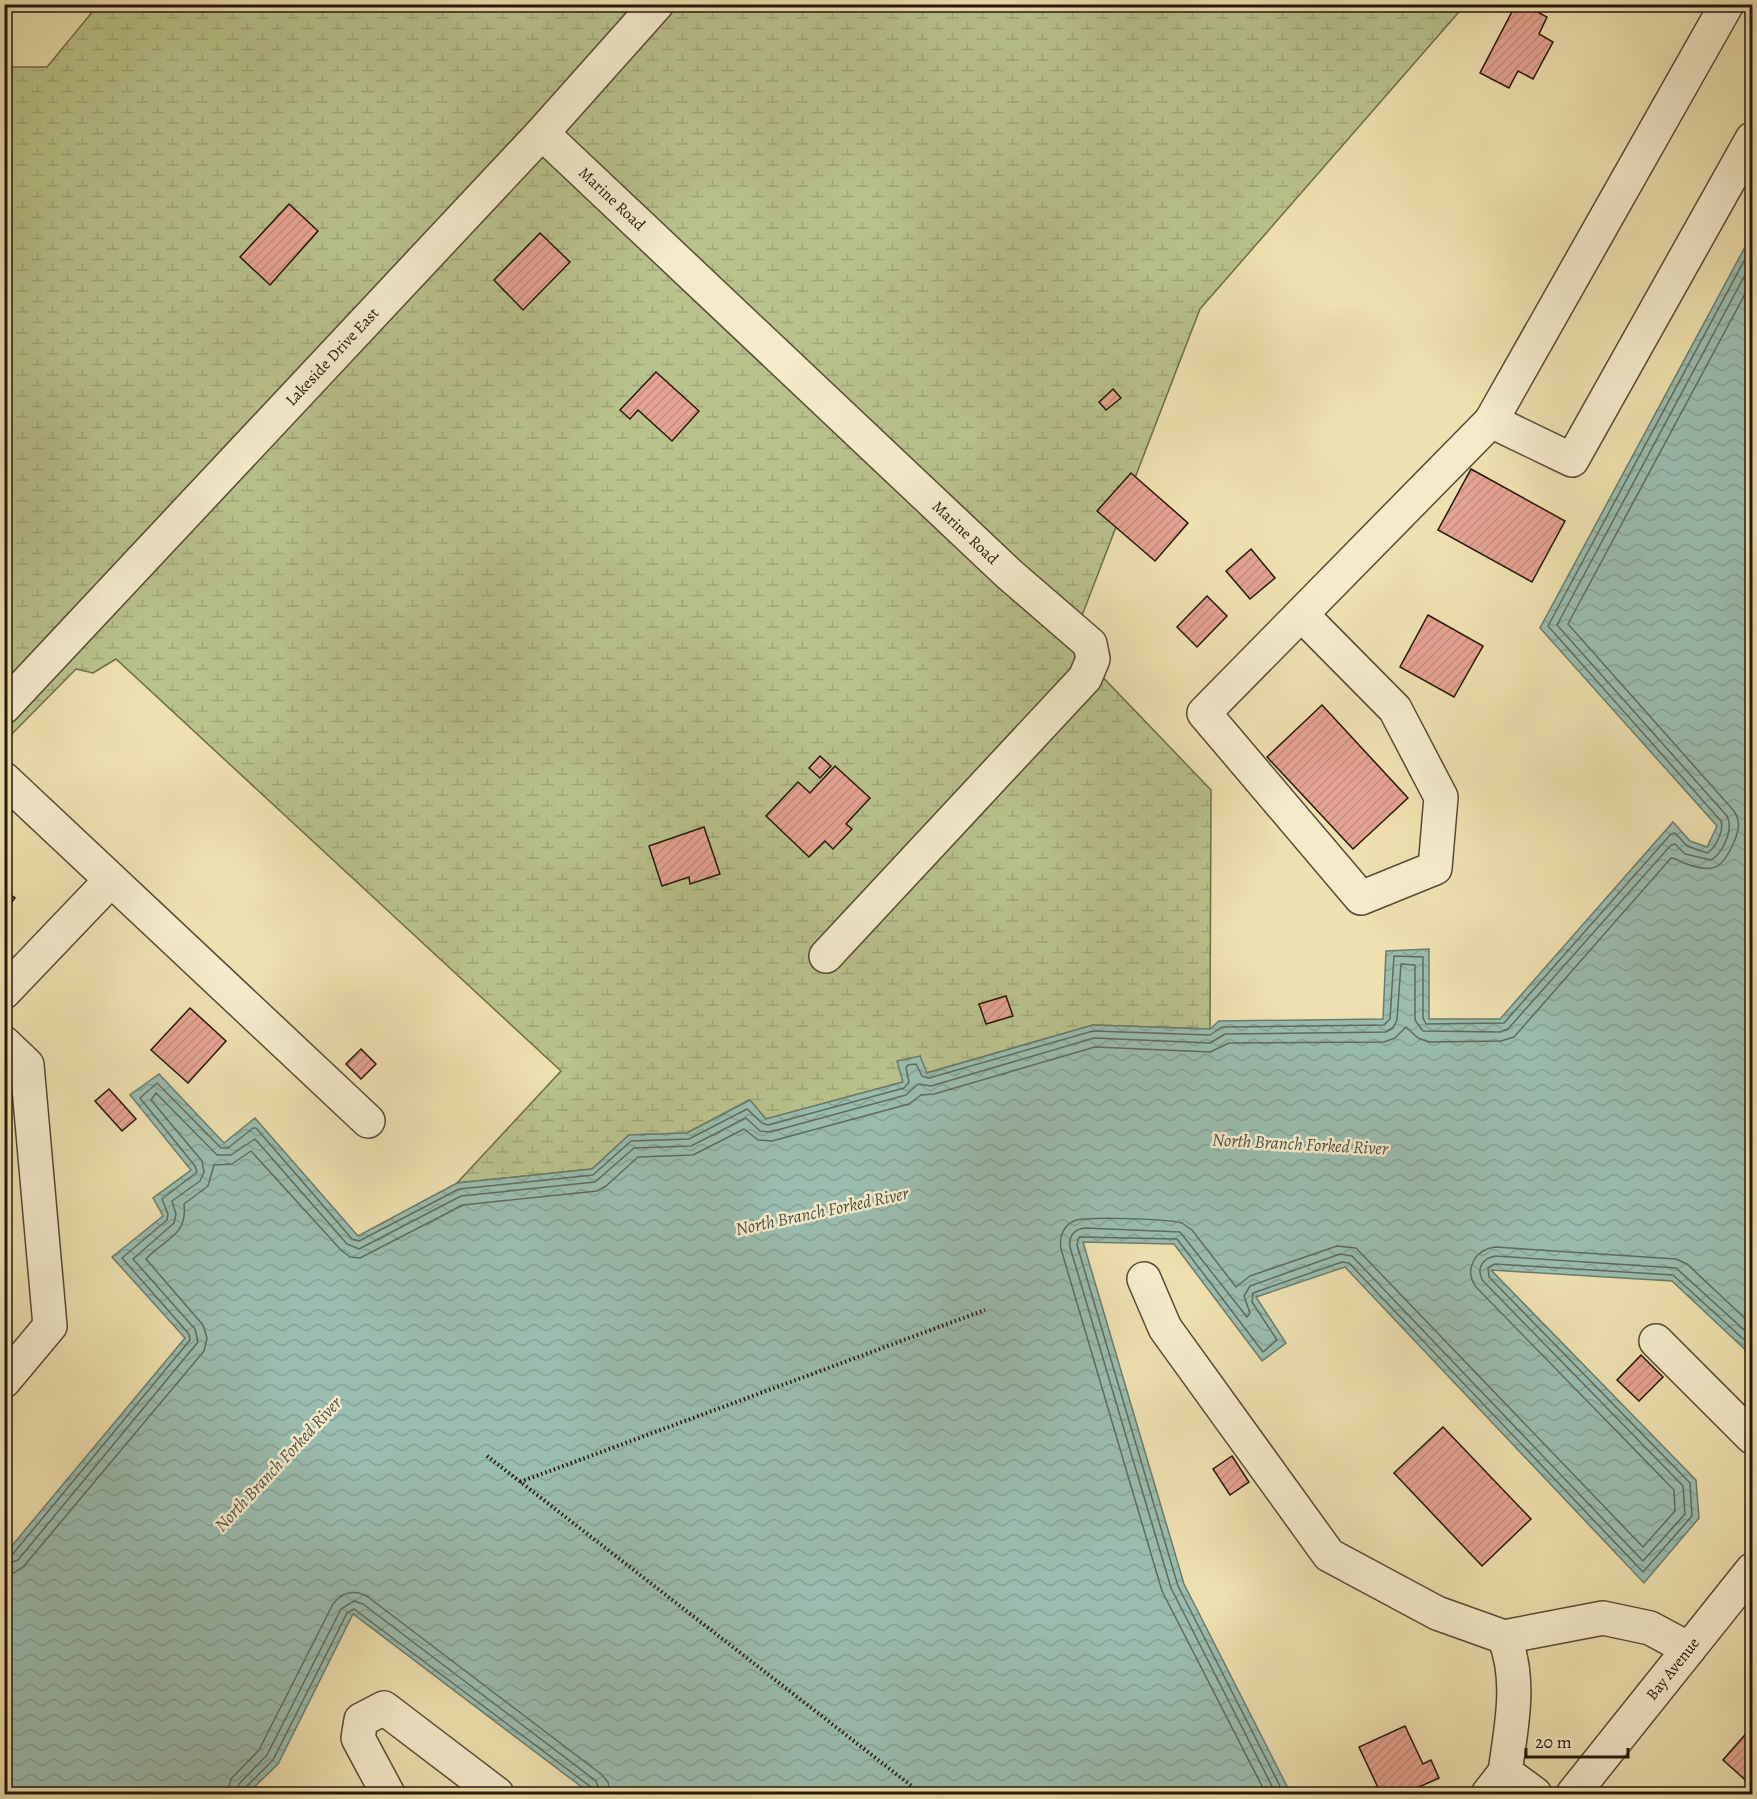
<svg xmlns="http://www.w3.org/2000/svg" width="1757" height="1799" viewBox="0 0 1757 1799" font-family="Alegreya,serif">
  <defs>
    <pattern id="wetland-marsh" width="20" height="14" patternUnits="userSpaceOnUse" patternTransform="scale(1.5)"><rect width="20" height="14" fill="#b9c28b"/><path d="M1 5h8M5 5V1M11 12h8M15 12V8" fill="none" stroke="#9fa677"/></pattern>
    <pattern id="water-waves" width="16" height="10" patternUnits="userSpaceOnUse" patternTransform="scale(1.5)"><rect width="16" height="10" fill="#9abdaf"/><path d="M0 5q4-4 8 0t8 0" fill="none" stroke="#85a295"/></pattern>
    <pattern id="building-hatch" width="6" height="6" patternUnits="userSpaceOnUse" patternTransform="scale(1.5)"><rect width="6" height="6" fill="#e5a391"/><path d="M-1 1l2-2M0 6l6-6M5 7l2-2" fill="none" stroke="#c48c7c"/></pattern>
  </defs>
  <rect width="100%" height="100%" fill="#efe0af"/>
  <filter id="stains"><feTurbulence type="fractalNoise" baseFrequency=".00333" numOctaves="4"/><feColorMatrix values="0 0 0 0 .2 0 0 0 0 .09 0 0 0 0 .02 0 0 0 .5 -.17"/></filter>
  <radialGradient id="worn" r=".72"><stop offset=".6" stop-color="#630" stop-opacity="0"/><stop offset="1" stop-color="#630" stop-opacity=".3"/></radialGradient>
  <!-- wetland -->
  <path fill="url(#wetland-marsh)" stroke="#6e6c4a" stroke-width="1.5" d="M98,5H1465L1200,309L1071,644L1211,790L1210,1029L1093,1025L926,1073L920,1056L903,1082L766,1119L749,1100L687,1133L629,1135L592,1169L457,1183L561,1071L116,659L93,673L76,669L5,741V67H47Z"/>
  <!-- water -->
  <path fill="url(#water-waves)" stroke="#6b7b6d" stroke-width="1.5" d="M1752,234V1356L1672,1281L1491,1270L1696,1480L1699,1518L1644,1583L1345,1267L1256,1297L1286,1343L1262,1361L1174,1244L1083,1242L1184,1584L1291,1794H591L353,1614L278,1764L247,1794H5V1554L185,1338L112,1257L163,1216L153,1198L191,1170L130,1095L159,1074L224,1143L255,1118L358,1236L457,1183L592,1169L629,1135L687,1133L750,1100L766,1119L903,1082L897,1061L920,1056L927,1073L1093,1025L1210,1029L1219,1021L1383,1019L1386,951L1429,949V1019H1500L1673,822L1690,841L1707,847L1717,826L1540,628Z"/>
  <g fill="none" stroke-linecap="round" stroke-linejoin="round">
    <!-- shore -->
    <path stroke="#5f6a5c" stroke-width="1.5" d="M4,1557L12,1555L190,1340L189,1334L122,1258L167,1220L168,1214L162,1199L197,1172L195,1166L140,1098L157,1083L221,1148H228L253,1128H256L352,1239L359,1241L459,1189L593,1175L631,1141L689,1139L747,1109L762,1123L768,1125L904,1088L909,1082L906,1068L908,1065L916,1064L922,1076L929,1078L1093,1031L1210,1035L1222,1027L1384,1025L1390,1019L1394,956L1423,957V1018L1426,1024L1504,1023L1671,834L1675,833L1687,846L1707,853C1716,848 1724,830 1721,821L1548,626L1752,246
      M4,1565L18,1560L198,1342L195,1329L133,1259L174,1223L176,1214L172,1201L200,1181L204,1172L202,1161L151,1100L156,1093L217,1155H231L255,1139L347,1244L359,1249L461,1196L595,1182L634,1148L691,1146L746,1118L760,1131L770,1132L906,1095L918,1084L931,1086L1094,1038L1210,1043L1225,1034L1386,1032L1393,1028L1397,1020L1401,964L1415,965V1020L1423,1031L1500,1032L1508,1029L1671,845L1675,844L1685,854L1711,860C1723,853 1734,829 1727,816L1557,625L1752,262
      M4,1574L14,1573L24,1566L204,1351L207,1338L203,1325L146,1259C164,1239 188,1236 184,1204L208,1186L214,1165L232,1164L251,1151L341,1250L350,1257L360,1258L463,1205L597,1191L606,1186L638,1157L693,1155L744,1129L758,1140L772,1141L909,1104L921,1095L934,1094L1095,1047L1210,1052L1229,1043L1384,1042L1395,1038L1406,1027L1418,1038L1429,1042L1501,1041L1514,1037L1671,858C1676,858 1679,861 1684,863C1713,874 1722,870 1734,842C1739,830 1741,822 1734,811L1568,624L1752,281
      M227,1794L231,1779L259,1750L333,1604C342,1592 355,1589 368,1597L601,1774L608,1782L610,1794
      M236,1794L239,1784L267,1755L341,1609L354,1601L363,1604L596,1781L601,1794
      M243,1794L245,1788L273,1760L347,1613L354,1609L591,1787L594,1794
      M1266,1794L1162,1591L1061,1249C1059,1237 1063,1226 1074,1221C1085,1216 1169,1219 1182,1223L1192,1230L1236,1287L1250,1276L1337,1246L1356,1248L1643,1547L1675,1511L1674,1490L1476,1287C1464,1270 1474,1250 1495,1247L1676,1259L1687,1264L1752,1325
      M1276,1794L1171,1588L1070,1247C1068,1237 1074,1229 1085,1228L1180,1232L1247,1317L1250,1313L1244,1296L1250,1286L1340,1254L1352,1256L1643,1561L1685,1514L1683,1486L1483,1281C1476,1270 1481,1259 1495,1256L1676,1268L1752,1337
      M1284,1794L1178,1586L1077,1245L1079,1237L1177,1239L1263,1352L1277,1340L1252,1302L1253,1293L1342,1262L1349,1263L1643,1572L1692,1516L1690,1483L1489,1277L1488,1268L1495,1264L1673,1275L1752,1347"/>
  </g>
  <!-- building -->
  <path fill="url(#building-hatch)" stroke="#24170a" stroke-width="1.5" d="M1516,4H1523L1547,17L1539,34L1553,42L1533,79L1518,71L1509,88L1480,73Z
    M289,204L318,231L270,285L240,257Z
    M540,233L570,262L523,310L494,280Z
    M656,372L699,411L672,441L638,410L630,419L620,410Z
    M1113,389L1121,398L1106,410L1099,402Z
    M1471,469L1565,521L1532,582L1438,530Z
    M1131,473L1188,523L1155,561L1097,511Z
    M1251,549L1275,578L1250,599L1226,571Z
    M1207,596L1227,616L1197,647L1177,627Z
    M1428,615L1483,646L1454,697L1400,667Z
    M1322,705L1408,798L1353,849L1267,757Z
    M820,756L831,766L820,778L809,768Z
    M835,766L870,798L846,824L852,829L833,849L825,841L809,857L766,816L798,782L810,793Z
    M704,827L720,874L690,884L689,877L662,886L649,846Z
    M4,890L15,898L4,912Z
    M1006,996L1013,1016L986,1024L979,1004Z
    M190,1008L226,1041L188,1083L151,1050Z
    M361,1049L376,1064L361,1079L346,1064Z
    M109,1089L136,1119L122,1131L95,1101Z
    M1641,1355L1663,1377L1639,1401L1617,1380Z
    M1443,1427L1531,1519L1482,1566L1394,1473Z
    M1232,1456L1249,1482L1230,1495L1213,1469Z
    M1405,1726L1423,1764L1431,1760L1439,1778L1403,1794H1381L1359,1747Z
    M1750,1729L1752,1731V1786L1723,1760Z"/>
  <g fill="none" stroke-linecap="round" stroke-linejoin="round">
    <!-- minor casing -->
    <g stroke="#574933" stroke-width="36">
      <g id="minor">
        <path id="s1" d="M542,133L1009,574L1090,644L1093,659L1085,678L826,956"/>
        <path d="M1491,421L1572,460L1752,139"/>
        <path d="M1302,615L1395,709L1441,797L1435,868L1361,898L1204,713L1491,421L1727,4"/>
        <path id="s2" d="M4,707L542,133L657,4"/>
        <path d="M4,779L368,1121"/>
        <path d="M4,992L111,880"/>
        <path d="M4,1043L27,1065L50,1326L4,1381"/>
        <path d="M1144,1279L1165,1328L1329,1555L1437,1613L1504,1637C1522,1680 1511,1728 1505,1772"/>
        <path d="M1656,1341L1752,1437"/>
        <path d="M1504,1637L1603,1618L1650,1628L1689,1649"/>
        <path d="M388,1794L358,1738L361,1720L384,1708L497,1794"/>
        <path d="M1488,1794L1505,1772L1535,1794"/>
        <path id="s3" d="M1573,1794L1752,1570"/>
      </g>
    </g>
    <!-- path -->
    <path stroke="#24170a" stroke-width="4" stroke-dasharray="1.5 3" stroke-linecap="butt" d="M487,1456L922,1794
      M520,1482L985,1310"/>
    <!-- minor -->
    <use href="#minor" stroke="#f5ebcb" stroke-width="33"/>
  </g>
  <g text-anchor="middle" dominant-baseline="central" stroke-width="5" stroke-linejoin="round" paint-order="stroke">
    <!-- street labels -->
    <g font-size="16" fill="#24170a" stroke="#f5ebcb">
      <text stroke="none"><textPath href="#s1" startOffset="96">Marine Road</textPath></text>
      <text stroke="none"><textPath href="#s2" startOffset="480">Lakeside Drive East</textPath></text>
      <text stroke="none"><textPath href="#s1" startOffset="582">Marine Road</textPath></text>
      <text stroke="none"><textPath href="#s3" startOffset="160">Bay Avenue</textPath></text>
    </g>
    <!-- water labels -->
    <g font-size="18" font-style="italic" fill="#4d5144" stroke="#f5ebcb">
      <text transform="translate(1300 1144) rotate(3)">North Branch Forked River</text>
      <text transform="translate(822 1211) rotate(-12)">North Branch Forked River</text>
      <text transform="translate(278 1464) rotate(-47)">North Branch Forked River</text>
    </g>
  </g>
  <!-- margin -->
  <rect width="1757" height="1799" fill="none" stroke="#efe0af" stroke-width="24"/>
  <rect x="6" y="6" width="1745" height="1787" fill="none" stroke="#24170a" stroke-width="3"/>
  <rect x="12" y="12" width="1733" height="1775" fill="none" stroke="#24170a" stroke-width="1.5"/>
  <!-- scale -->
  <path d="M1526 1748v9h102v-9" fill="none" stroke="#24170a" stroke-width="3"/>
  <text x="1535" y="1748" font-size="18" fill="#24170a" stroke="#f5ebcb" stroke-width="4.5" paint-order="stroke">20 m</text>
  <rect width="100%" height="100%" filter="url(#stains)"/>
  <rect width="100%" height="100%" fill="url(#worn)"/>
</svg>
